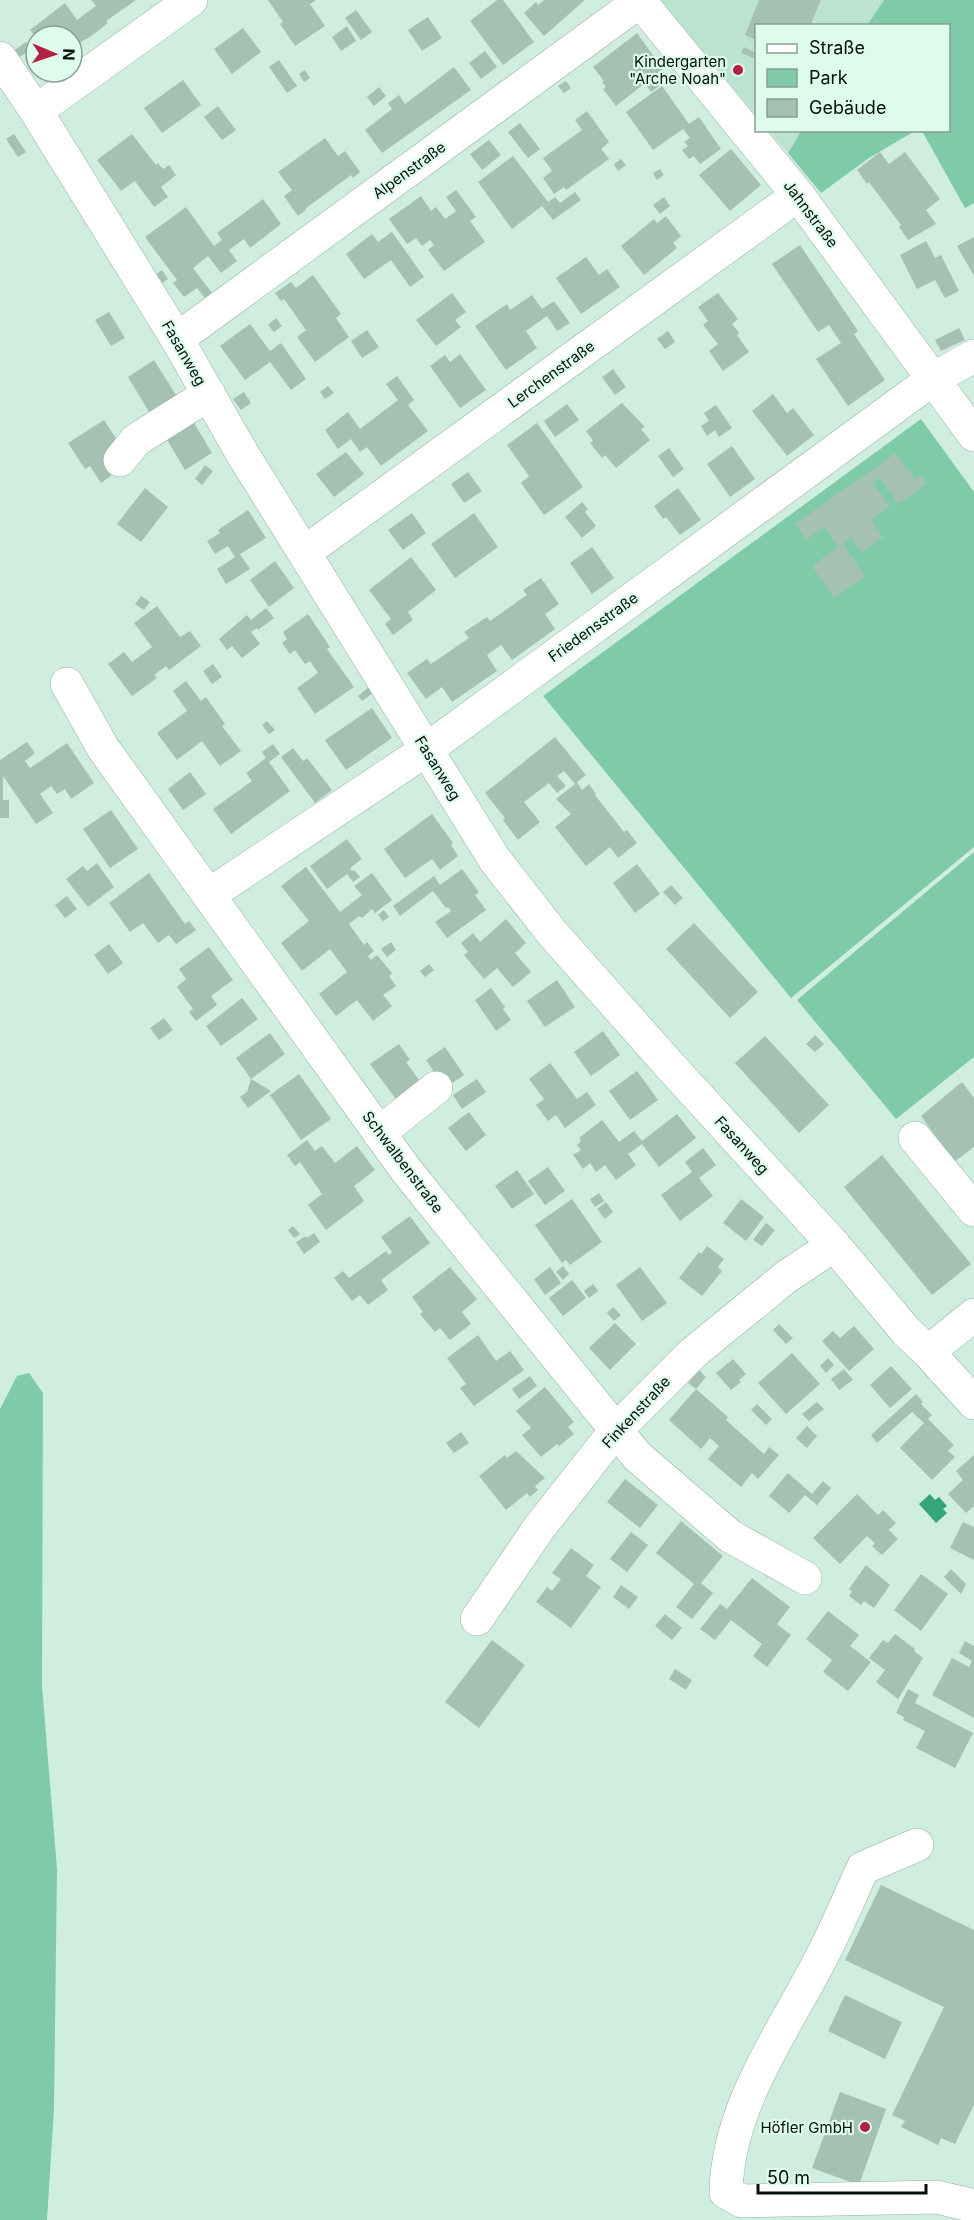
<svg xmlns="http://www.w3.org/2000/svg" width="974" height="2220" viewBox="0 0 974 2220" font-family="Inter,sans-serif">
  <rect width="100%" height="100%" fill="#d0eedf"/>
  <!-- built -->
  <path fill="#bce3d0" d="M659,0H884L867,25L756,26V115Z
    M769,131H801L788,153Z"/>
  <!-- green -->
  <path fill="#7fcba9" d="M884,0H974V203L965,208L922,131L948,130V26L867,25Z
    M801,131V130L915,131L869,158L821,193L788,153Z
    M921,419L974,492V847L791,998L543,696Z
    M974,852V1057L896,1119L797,1000Z
    M29,1373L43,1393L42,1686L57,1869L54,2108L47,2220H0V1409L17,1376Z"/>
  <!-- water -->
  <path fill="#35a67c" d="M930,1494L935,1500L939,1497L947,1506L943,1509L947,1513L936,1523L919,1504Z"/>
  <!-- building -->
  <path fill="#a4c1b3" d="M91,0H136L106,21L108,23L90,37L72,47V36H35L30,30L65,3L77,20L96,6Z
    M268,0H316L310,4L325,26L295,46L280,24L283,22Z
    M497,0H503L534,42L503,65L470,21Z
    M544,0H585L544,36L524,13L536,2L538,5Z
    M759,0H821L810,26H756V40L745,35Z
    M356,10L372,32L361,40L345,18Z
    M428,17L442,38L422,51L408,30Z
    M347,26L356,41L341,51L332,37Z
    M243,28L261,52L232,74L214,49Z
    M637,33L663,69L616,106L603,89L606,87L602,82L604,81L593,67Z
    M26,42L31,50L16,59L12,52Z
    M744,47L756,53V59L741,53Z
    M485,51L497,67L481,79L469,63Z
    M279,60L297,86L287,93L269,67Z
    M454,67L471,90L382,153L365,130L392,109L388,103L399,95L405,104Z
    M305,70L310,78L304,82L299,74Z
    M662,73L667,80L651,92L645,84Z
    M183,80L201,105L162,133L144,108Z
    M566,81L571,88L564,93L558,86Z
    M662,86L689,124L699,117L721,149L700,164L694,156L689,159L682,150L688,146L684,142L690,138L683,129L653,150L626,112Z
    M379,87L386,96L374,106L367,97Z
    M218,106L236,130L222,140L204,117Z
    M587,111L609,142L601,149L609,159L566,190L564,187L554,194L543,178L552,171L543,158L582,130L575,120Z
    M520,123L540,149L528,158L508,132Z
    M14,134L26,152L18,157L6,139Z
    M132,134L156,165L158,163L163,169L169,165L176,175L161,187L168,197L154,207L135,181L121,191L97,160Z
    M325,138L338,156L345,151L360,172L353,178L351,175L305,209L306,210L298,216L284,196L292,190L278,172Z
    M489,140L501,155L482,170L470,154Z
    M731,149L761,185L730,211L699,175Z
    M880,152L889,164L905,152L940,199L926,210L936,224L908,240L899,227L901,225L869,182L867,184L857,170Z
    M513,156L548,202L555,197L560,203L575,192L581,200L553,220L542,206L512,229L478,182Z
    M621,159L626,165L618,171L614,164Z
    M660,169L664,175L657,180L653,173Z
    M456,190L476,217L470,221L485,242L444,271L428,250L434,245L430,240L422,246L416,238L407,244L389,219L421,196L431,211L436,207L445,219L456,211L446,197Z
    M664,197L670,206L660,214L653,205Z
    M263,199L281,224L250,248L244,239L229,250L237,261L221,273L208,256L193,268L212,293L205,298L197,288L184,297L173,283L177,280L145,237L186,207L214,246L222,240L217,233Z
    M666,216L681,236L673,243L677,248L644,275L621,246L654,219L657,223Z
    M392,232L424,277L410,287L391,260L364,279L346,254L372,234L378,242Z
    M974,237V276L957,246Z
    M926,241L935,258L941,255L959,291L945,298L935,280L917,289L900,255Z
    M800,245L858,331L854,334L885,380L848,406L816,359L841,343L829,325L818,332L772,264Z
    M586,257L599,275L607,269L620,287L581,314L556,278Z
    M162,270L168,279L158,286L152,277Z
    M313,275L341,314L336,318L349,337L315,362L297,337L306,330L284,299L281,301L275,293L291,282L296,288Z
    M452,293L466,312L455,320L461,327L436,346L416,320Z
    M718,293L738,319L732,324L739,333L737,335L749,352L723,371L709,351L718,344L703,325L708,321L698,307Z
    M532,295L542,309L554,301L570,323L557,331L547,316L526,331L537,348L506,370L475,326L507,304L510,310Z
    M109,312L125,338L111,346L95,320Z
    M276,318L282,326L274,332L268,325Z
    M250,324L270,351L281,343L306,379L291,390L270,362L245,380L220,346Z
    M959,328L965,340L941,351L935,340Z
    M367,330L379,347L362,358L351,341Z
    M668,331L675,342L665,349L657,339Z
    M460,354L486,390L460,408L430,366L445,355L450,362Z
    M154,360L178,398L151,415L128,377Z
    M613,369L626,387L615,395L602,377Z
    M397,376L414,400L408,405L428,431L381,466L367,447L360,452L351,439L338,449L325,430L348,412L360,429L398,400L386,384Z
    M328,386L334,393L325,399L320,392Z
    M244,392L251,403L241,410L233,399Z
    M773,394L787,413L793,408L814,435L787,456L752,411Z
    M622,403L645,427L641,429L650,440L616,468L605,455L602,458L590,443L593,441L586,431Z
    M567,404L579,420L555,437L544,421Z
    M716,405L732,428L719,437L715,430L707,436L701,426L709,421L704,413Z
    M190,416L212,453L185,470L163,433Z
    M104,420L121,446L115,473L101,483L90,466L85,469L68,443Z
    M537,423L583,487L544,515L521,483L529,476L507,445Z
    M732,446L755,479L730,497L707,464Z
    M669,448L684,469L673,477L658,456Z
    M346,452L364,474L334,497L316,474Z
    M896,453L915,479L921,475L927,484L898,504L880,478L873,483L890,507L871,520L883,537L862,553L851,538L843,544L865,576L834,598L812,566L838,547L824,527L806,540L795,524Z
    M205,465L213,471L202,485L195,479Z
    M468,472L482,491L464,503L451,484Z
    M145,488L168,507L141,542L117,524Z
    M678,488L701,520L680,535L666,517L663,519L654,506Z
    M582,502L588,509L585,512L596,526L582,538L565,517Z
    M248,510L266,538L240,554L250,569L226,584L217,569L235,557L228,546L215,554L207,541L220,533L218,530Z
    M412,513L426,533L403,550L388,530Z
    M474,513L498,547L455,578L431,544Z
    M592,547L614,578L592,594L570,563Z
    M411,557L436,590L408,612L413,620L393,635L385,624L391,619L369,590Z
    M275,561L294,588L269,607L250,580Z
    M541,578L559,604L545,614L555,629L512,660L501,645L487,655L497,671L452,702L442,687L426,699L407,673L427,659L431,664L469,638L464,632L487,617L490,621L527,595L523,590Z
    M141,596L150,602L144,610L135,604Z
    M157,606L180,637L190,631L201,646L169,670L166,666L154,675L157,678L132,696L108,664L124,652L132,662L152,647L134,623Z
    M266,608L274,618L258,630L257,628L251,632L260,644L242,658L232,646L227,650L219,639L247,615L251,620Z
    M308,614L330,647L327,649L354,687L315,714L297,688L318,673L310,661L305,664L295,650L290,654L282,643L287,639L283,632Z
    M213,664L222,677L212,684L203,671Z
    M186,681L201,701L206,697L225,724L222,726L241,751L220,766L202,741L177,760L157,733L187,711L173,691Z
    M369,687L373,693L362,701L358,696Z
    M372,708L392,738L346,770L325,740Z
    M267,721L275,730L269,734L262,725Z
    M555,737L586,775L577,782L582,790L589,784L596,794L595,795L624,832L627,830L637,843L618,858L610,847L586,866L555,827L571,814L556,799L575,784L564,771L557,776L566,786L557,793L549,783L524,802L540,822L518,840L503,820L505,818L485,793Z
    M27,742L35,753L25,761L30,768L67,743L94,783L71,799L65,789L57,794L51,786L40,794L53,813L36,824L3,776V800H9V818H0V760Z
    M273,744L280,754L269,762L290,791L231,834L213,809L252,781L246,773L266,758L262,752Z
    M293,748L303,761L307,758L332,790L315,803L281,757Z
    M190,772L206,794L183,810L168,789Z
    M111,810L138,849L110,868L83,829Z
    M432,814L453,843L451,845L458,856L440,870L432,859L405,878L384,849Z
    M347,839L362,859L350,868L352,871L354,870L360,877L353,882L347,874L327,889L310,866Z
    M97,863L114,887L88,907L66,879L83,866L87,871Z
    M637,864L660,894L635,913L613,883Z
    M306,867L340,912L362,895L354,886L372,873L392,900L375,913L372,909L362,918L359,916L349,924L364,945L367,942L374,951L368,956L371,960L377,955L392,973L389,976L396,986L383,995L392,1006L373,1021L357,1000L336,1016L319,994L347,972L330,949L302,971L281,943L309,921L281,886Z
    M462,869L479,892L475,895L486,910L447,938L435,922L451,911L448,907L446,908L433,891L400,916L393,906L434,876L440,885Z
    M149,873L185,924L189,921L196,930L176,944L169,935L158,943L143,923L130,932L109,903Z
    M671,885L683,898L675,905L663,892Z
    M67,896L77,909L65,918L55,905Z
    M384,910L389,917L383,921L378,915Z
    M506,919L526,943L515,953L531,972L513,987L497,968L484,979L464,955L468,952L461,943L473,933L480,942Z
    M694,923L758,992L730,1018L666,949Z
    M391,942L396,950L387,957L381,949Z
    M109,944L123,963L108,974L94,955Z
    M209,947L233,980L211,996L217,1005L196,1021L189,1012L193,1009L177,987L186,979L179,969Z
    M429,964L434,970L425,977L420,971Z
    M557,980L575,1007L545,1027L527,1001Z
    M491,988L505,1007L503,1009L511,1020L496,1031L475,1000Z
    M242,998L258,1019L221,1046L206,1026Z
    M164,1018L173,1030L159,1040L150,1028Z
    M603,1031L620,1055L591,1076L574,1052Z
    M270,1033L285,1054L251,1079L236,1058Z
    M815,1035L824,1044L815,1052L806,1044Z
    M765,1036L829,1105L799,1133L735,1063Z
    M399,1044L410,1060L406,1062L422,1084L398,1102L370,1064Z
    M445,1047L464,1075L445,1088L426,1060Z
    M550,1063L577,1099L587,1092L596,1105L565,1128L556,1115L548,1121L536,1105L544,1099L529,1079Z
    M637,1071L658,1100L630,1120L609,1091Z
    M299,1074L331,1119L301,1140L270,1095Z
    M251,1079L271,1091L248,1108L240,1097L247,1092Z
    M477,1079L486,1092L462,1109L453,1095Z
    M962,1082L974,1098V1147L954,1162L921,1116Z
    M469,1112L486,1135L466,1151L448,1128Z
    M677,1114L696,1138L659,1167L642,1144L628,1154L636,1165L616,1180L605,1165L596,1172L590,1163L583,1169L573,1155L581,1150L577,1145L581,1141L579,1138L602,1120L619,1142L634,1131L642,1141Z
    M307,1140L315,1151L322,1146L335,1163L357,1146L375,1170L354,1186L364,1201L326,1230L308,1205L322,1194L300,1162L295,1166L287,1155Z
    M703,1148L716,1165L699,1178L713,1196L680,1221L661,1195L692,1172L685,1162Z
    M882,1155L971,1264L932,1295L844,1187Z
    M548,1167L565,1191L545,1205L528,1181Z
    M517,1170L534,1194L512,1209L495,1186Z
    M599,1193L604,1201L595,1207L590,1199Z
    M572,1199L602,1242L570,1265L566,1260L562,1263L535,1225Z
    M741,1199L764,1217L746,1241L723,1223Z
    M606,1202L613,1212L605,1219L597,1209Z
    M410,1216L430,1243L381,1280L388,1290L368,1305L360,1295L352,1301L334,1278L343,1271L349,1278L386,1251L389,1255L392,1252L381,1237Z
    M766,1223L775,1230L762,1246L753,1240Z
    M293,1226L300,1234L294,1238L288,1230Z
    M314,1233L320,1242L304,1254L296,1242L306,1236L307,1238Z
    M707,1246L724,1259L718,1267L722,1271L702,1296L679,1278L699,1252L701,1254Z
    M563,1266L569,1274L563,1280L556,1272Z
    M450,1267L477,1299L462,1312L471,1324L450,1340L440,1328L435,1332L420,1314L423,1312L412,1297Z
    M550,1267L561,1283L545,1295L534,1279Z
    M640,1267L667,1303L642,1321L616,1285Z
    M572,1280L586,1298L563,1316L549,1298Z
    M593,1284L598,1291L589,1298L584,1291Z
    M613,1307L621,1315L614,1321L607,1313Z
    M615,1323L636,1344L610,1370L589,1348Z
    M779,1324L793,1338L786,1344L773,1330Z
    M854,1326L874,1349L849,1371L822,1341L833,1331L840,1338Z
    M478,1335L496,1361L510,1351L524,1370L474,1406L460,1388L466,1384L447,1358Z
    M792,1353L820,1384L786,1414L758,1383Z
    M828,1358L834,1365L826,1373L820,1366Z
    M733,1359L746,1374L739,1380L741,1382L731,1390L716,1373Z
    M891,1366L912,1389L890,1408L870,1385Z
    M844,1369L853,1380L839,1390L831,1379Z
    M699,1370L706,1377L696,1389L688,1383Z
    M530,1376L537,1386L519,1399L512,1389Z
    M545,1387L574,1422L568,1427L574,1434L559,1446L557,1444L541,1457L522,1435L531,1428L516,1411Z
    M696,1389L728,1417L726,1420L764,1454L769,1447L779,1455L758,1479L752,1473L741,1487L708,1459L719,1446L710,1438L701,1449L669,1420Z
    M916,1394L923,1402L921,1404L932,1415L928,1419L954,1445L948,1451L955,1457L932,1480L900,1448L924,1423L912,1412L877,1443L871,1435Z
    M817,1402L824,1409L809,1421L802,1414Z
    M757,1404L772,1419L766,1425L751,1410Z
    M807,1426L817,1436L807,1448L796,1438Z
    M461,1432L469,1443L454,1453L446,1443Z
    M516,1451L545,1478L535,1486L538,1490L530,1497L527,1493L506,1510L479,1476L505,1455L507,1458Z
    M974,1455V1506L966,1513L948,1494L963,1480L956,1471Z
    M788,1473L812,1494L823,1481L831,1488L817,1505L805,1495L789,1513L769,1496Z
    M625,1479L658,1505L640,1528L607,1502Z
    M857,1494L878,1515L883,1510L896,1523L889,1530L898,1539L882,1555L872,1546L875,1543L867,1536L840,1564L813,1538Z
    M681,1521L723,1556L701,1583L713,1593L692,1619L676,1607L694,1584L656,1553Z
    M963,1522L974,1527V1560L950,1548Z
    M631,1532L648,1545L627,1572L610,1559Z
    M571,1548L594,1565L586,1576L601,1587L571,1628L536,1602L547,1587L552,1591L561,1579L552,1573Z
    M866,1565L890,1585L874,1608L864,1601L861,1605L849,1596L852,1591L849,1589Z
    M951,1569L966,1584L961,1594L944,1577Z
    M921,1574L948,1594L921,1631L894,1610Z
    M752,1578L790,1607L777,1624L791,1635L767,1667L753,1656L762,1644L731,1620L715,1640L700,1629L720,1604L727,1609Z
    M621,1585L638,1597L629,1609L613,1597Z
    M828,1611L859,1635L850,1646L871,1662L848,1691L823,1672L832,1660L806,1639Z
    M665,1614L682,1628L672,1640L655,1626Z
    M895,1634L915,1649L914,1651L923,1658L898,1699L876,1682L885,1670L869,1658L883,1640L888,1643Z
    M492,1640L525,1665L479,1728L445,1702Z
    M965,1641L974,1646V1718L932,1695L952,1658L969,1667L972,1661L959,1653Z
    M675,1669L692,1680L686,1690L669,1679Z
    M908,1689L919,1695L915,1703L973,1733L955,1768L916,1748L925,1731L903,1720L904,1717L896,1713Z
    M881,1885L974,1930V2105L955,2144L941,2138L938,2145L901,2127L905,2121L892,2115L944,2007L845,1960Z
    M845,1995L902,2022L885,2059L828,2031Z
    M840,2092L886,2109L859,2185L812,2168Z"/>
  <g fill="none" stroke-linecap="round" stroke-linejoin="round">
    <!-- minor casing -->
    <g stroke="#93b0a2" stroke-width="34">
      <path id="minor" d="M639,0L798,195L974,435
        M0,58L36,111L177,339L242,453L495,860L553,934L672,1068L834,1245L906,1331L928,1352L974,1403
        M36,111L191,0
        M177,339L640,1
        M120,460L136,440L209,394
        M305,552L798,195
        M67,684L103,748L406,1170L637,1456L730,1536L805,1578
        M210,894L426,750L933,379L974,356
        M379,1133L436,1088
        M915,1138L974,1210
        M928,1352L974,1315
        M477,1619L539,1528L616,1430L693,1353L786,1277L834,1245
        M917,1845L863,1868C849,1898 836,1930 820,1960C782,2034 728,2106 726,2192L742,2201L937,2197L974,2206"/>
    </g>
    <!-- minor -->
    <use href="#minor" stroke="#fff" stroke-width="33"/>
  </g>
  <!-- markers -->
  <g fill="#b22043" stroke="#ddfcec" stroke-width="2">
    <circle cx="738" cy="70" r="6"/>
    <circle cx="865" cy="2127" r="6"/>
  </g>
  <g text-anchor="middle" dominant-baseline="central" stroke-width="4.5" stroke-linejoin="round" paint-order="stroke">
    <!-- poi labels -->
    <g font-size="15" fill="#06100b" stroke="#ddfcec" text-anchor="end">
      <text x="726" y="61">Kindergarten<tspan x="726" dy="17">"Arche Noah"</tspan></text>
      <text x="853" y="2127">Höfler GmbH</text>
    </g>
    <!-- street labels -->
    <g font-size="15" fill="#06100b" stroke="#ddfcec">
      <text transform="translate(409 170) rotate(-36)">Alpenstraße</text>
      <text transform="translate(811 214) rotate(53)">Jahnstraße</text>
      <text transform="translate(184 353) rotate(60)">Fasanweg</text>
      <text transform="translate(551 374) rotate(-36)">Lerchenstraße</text>
      <text transform="translate(593 627) rotate(-36)">Friedensstraße</text>
      <text transform="translate(438 768) rotate(58)">Fasanweg</text>
      <text transform="translate(742 1145) rotate(48)">Fasanweg</text>
      <text transform="translate(403 1162) rotate(53)">Schwalbenstraße</text>
      <text transform="translate(636 1412) rotate(-47)">Finkenstraße</text>
    </g>
  </g>
  <!-- legend -->
  <rect x="755" y="24" width="195" height="108" fill="#ddfcec" stroke="#879e92" stroke-width="1.5"/>
  <rect x="767" y="44" width="30" height="9" fill="#ffffff" stroke="#879e92" stroke-width="1.5"/>
  <text x="809" y="54" font-size="18" fill="#06100b">Straße</text>
  <rect x="767" y="69" width="30" height="18" fill="#7fcba9" stroke="#879e92" stroke-width="1.5"/>
  <text x="809" y="84" font-size="18" fill="#06100b">Park</text>
  <rect x="767" y="99" width="30" height="18" fill="#a4c1b3" stroke="#879e92" stroke-width="1.5"/>
  <text x="809" y="114" font-size="18" fill="#06100b">Gebäude</text>
  <!-- north arrow -->
  <g transform="translate(54 54) rotate(92)"><circle r="28" fill="#ddfcec" stroke="#879e92" stroke-width="1.5"/>
  <path d="M0-4.5L10 22L0 15L-10 22Z" fill="#b22043"/>
  <text y="-9" font-size="16" font-weight="bold" text-anchor="middle" fill="#06100b">N</text>
  </g>
  <!-- scale -->
  <path d="M758 2184v9h168v-9" fill="none" stroke="#06100b" stroke-width="3"/>
  <text x="767" y="2184" font-size="18" fill="#06100b" stroke="#ddfcec" stroke-width="4.5" paint-order="stroke">50 m</text>
</svg>
